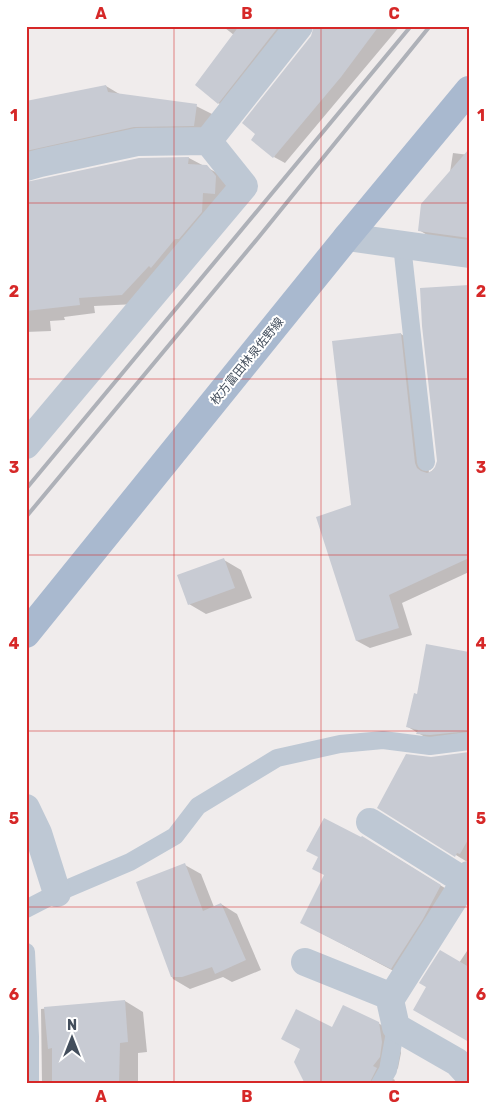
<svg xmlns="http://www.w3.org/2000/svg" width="495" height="1110" viewBox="0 0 495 1110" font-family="Rubik,'Noto Sans JP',sans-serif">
  <rect width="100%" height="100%" fill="#f0ecec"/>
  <!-- shadow -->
  <path fill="#0003" d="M226,26H295L230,109L218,103L234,35L225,28Z
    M315,26H400L285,163L274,157Z
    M106,86L121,95L196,106L212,114L209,134L26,171V102Z
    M453,153L469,155V246L437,241L419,230L450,172Z
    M189,158L223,176L231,186L137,304L94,306L95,313L64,317L65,320L50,321L51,331L26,332V181L27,183L139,159Z
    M469,287V572L402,603L412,635L370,648L357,641L352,506L401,334L414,342L429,473L437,467Z
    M224,560L241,570L252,598L206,614L189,604Z
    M469,656V742L435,743L408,727L418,695Z
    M469,753V863L379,808L431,758Z
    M379,847L456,895L407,978L302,923Z
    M185,865L201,874L214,907L221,904L237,914L261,970L232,982L223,977L190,989L173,979L137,883Z
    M469,948V1027L459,963Z
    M125,1001L143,1012L147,1052L138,1053V1084H42L41,1009Z
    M378,1023L397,1034L401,1053L398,1068L391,1078L395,1080L393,1084H306L333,1028Z
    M449,1081L454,1084H444Z"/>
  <!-- building -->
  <path fill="#c8cbd3" d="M239,26H279L218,104L195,85Z
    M314,26H379L341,77L273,158L251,140L255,134L242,123L311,36Z
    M106,85L108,92L197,104L194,126L134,127L26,151V101Z
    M469,149V238L418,231L421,204Z
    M189,157L188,164L207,165L216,176L215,194L203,193L202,212L179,239H175L151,268L149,266L122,295L79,298L80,305L26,311V182L139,158Z
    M469,285V558L389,595L399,628L356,641L316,517L351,505L332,341L401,333L415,463L417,468L421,471L427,473L432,471L435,467L437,461L422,326L420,288Z
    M224,558L235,588L188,605L177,575Z
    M426,644L469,652V731L430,735L416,734L418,730L406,727L414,693L417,694Z
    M469,752V838L460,854L457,853L455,857L377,808L406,754L431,757Z
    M324,818L361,837L362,836L441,885L423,919L391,969L300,923L324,875L312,869L318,857L306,851Z
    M185,863L203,911L221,903L246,960L215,974L212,967L182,977H171L136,882Z
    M440,950L469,967V1042L413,1010L426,987L419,983Z
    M125,1000L128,1042L120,1043L119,1084H52V1048L48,1049L44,1007Z
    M343,1005L379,1022L382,1042L380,1057L373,1066L377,1068L369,1084H305L294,1062L300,1049L281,1039L296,1009L332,1027Z"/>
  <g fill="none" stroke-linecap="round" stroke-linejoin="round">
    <!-- service -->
    <path stroke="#bec8d4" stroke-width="18" d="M402,245L426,462
      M26,909L57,893L130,862L175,836L198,806L277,758L340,744L383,740L430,746L469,741
      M26,952L30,1037V1084
      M380,1084L388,1070L396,1027"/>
    <!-- minor -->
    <path stroke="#bec8d4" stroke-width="28" d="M208,141L299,26
      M26,167L40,163L137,142L208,141L244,186L26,445
      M347,237L469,254
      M26,808L38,833L57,893
      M370,822L469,884
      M469,875L390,1000L396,1027L457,1062L469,1075
      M305,962L392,997"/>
    <!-- primary -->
    <path stroke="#a9b9cf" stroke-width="28" d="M26,634L347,237L469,90"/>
    <!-- rail -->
    <path stroke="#aeb1b8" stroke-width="4" d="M26,489L411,26
      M26,517L258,238L430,26"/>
  </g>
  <!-- grid -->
  <path fill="none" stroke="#d62828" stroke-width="1" stroke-opacity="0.55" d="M174,26V1084M321,26V1084M26,203H469M26,379H469M26,555H469M26,731H469M26,907H469"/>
  <g text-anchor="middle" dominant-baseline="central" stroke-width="4" stroke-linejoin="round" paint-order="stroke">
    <!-- street labels -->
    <g font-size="12" fill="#434e5c" stroke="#fff">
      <text transform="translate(247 361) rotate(-51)">枚方富田林泉佐野線</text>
    </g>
  </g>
  <!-- border -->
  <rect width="495" height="1110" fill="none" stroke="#ffffff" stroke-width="55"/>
  <!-- north arrow -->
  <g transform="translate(72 1038)" stroke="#ffffff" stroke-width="4" paint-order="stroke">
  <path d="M0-4L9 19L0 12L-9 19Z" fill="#434e5c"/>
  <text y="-8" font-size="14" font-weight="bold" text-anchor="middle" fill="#434e5c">N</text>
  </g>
  <rect x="28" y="28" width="440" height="1054" fill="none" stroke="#d62828" stroke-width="2"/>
  <g font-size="16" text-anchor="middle" font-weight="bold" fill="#d62828">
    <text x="101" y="19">A</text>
    <text x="247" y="19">B</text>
    <text x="394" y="19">C</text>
    <text x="14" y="121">1</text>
    <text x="481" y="121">1</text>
    <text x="14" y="297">2</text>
    <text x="481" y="297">2</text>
    <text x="14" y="473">3</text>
    <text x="481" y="473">3</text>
    <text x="14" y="649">4</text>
    <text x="481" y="649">4</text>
    <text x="14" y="824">5</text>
    <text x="481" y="824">5</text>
    <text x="14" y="1000">6</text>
    <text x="481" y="1000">6</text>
    <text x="101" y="1102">A</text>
    <text x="247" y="1102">B</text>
    <text x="394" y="1102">C</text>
  </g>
</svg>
